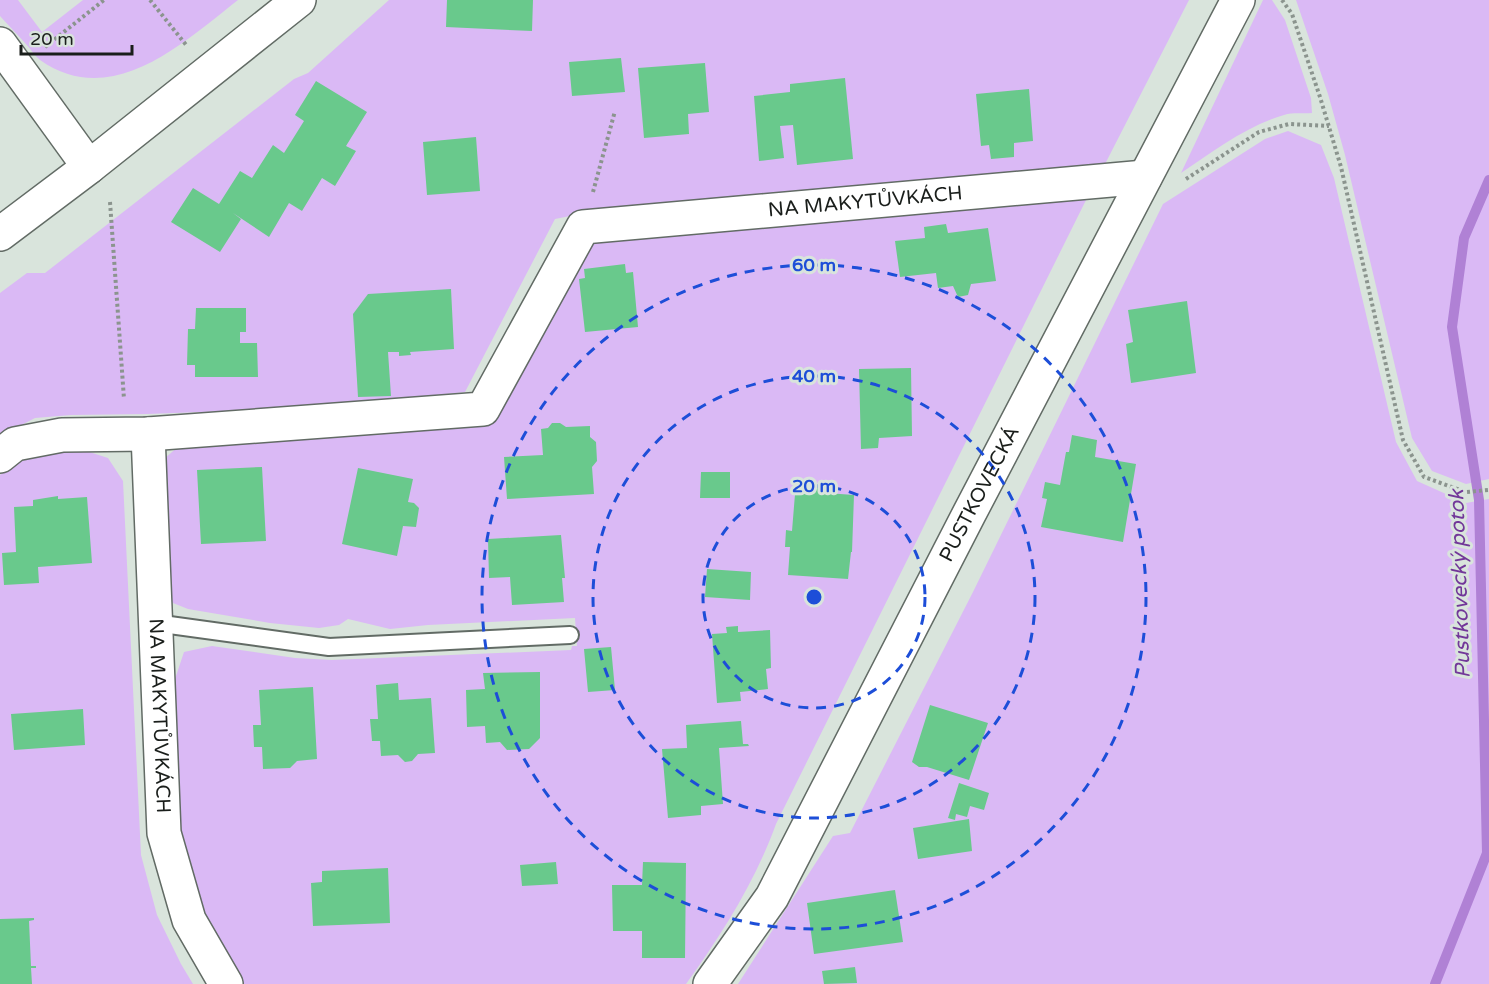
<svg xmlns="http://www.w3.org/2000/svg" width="1489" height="984" viewBox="0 0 1489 984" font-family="'Varela Round',sans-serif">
  <rect width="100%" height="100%" fill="#d9e4dc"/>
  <!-- green -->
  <path fill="#dab9f5" d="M0,0H18L42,32L83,0H238C184,42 112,111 40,60C34,55 30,48 25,43C17,34 8,25 0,16Z
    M389,0H1189L1103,168L580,214L555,219L465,392L310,408L147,414L71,415L35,418L0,436V293L27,273H45L294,79L308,73Z
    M1263,0H1272L1285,20L1311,98L1312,113C1303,114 1293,112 1284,115C1246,126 1214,151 1181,173Z
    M1296,0H1489V479L1466,484L1432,471L1412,438L1345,155L1328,94Z
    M1288,131L1321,145L1334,178L1396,442L1417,481L1466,503L1489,499V984H738L833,836L850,833L973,592L1163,204L1265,139Z
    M1092,188L776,824C755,882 722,934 686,984H241L213,941L180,852L172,688L184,652L212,646L295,658L332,660L571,650L572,646H577L575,618L428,625L390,629L348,619L339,625L319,628L270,623L188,609L173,603L167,593L164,459L180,445L493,420L589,235Z
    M83,450L108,458L123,481L141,855L157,915L181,964L193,984H0V475C26,453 51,453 83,450Z"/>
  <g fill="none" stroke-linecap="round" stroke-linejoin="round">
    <!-- stream -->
    <path stroke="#b081d5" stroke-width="10" d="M1435,984L1487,853L1479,500L1452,327L1464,238L1489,180"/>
  </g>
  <!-- building -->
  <path fill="#69c98c" d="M447,0H533L532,31L446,27Z
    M621,58L625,92L572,96L569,62Z
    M705,63L709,112L688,114L689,134L644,138L638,68Z
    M845,78L853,159L797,165L793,125L780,126L784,158L759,161L754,96L790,92V84Z
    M316,81L367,112L346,146L356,151L335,186L322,178L302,211L289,203L269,237L233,213L241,219L220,252L171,222L193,188L219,204L240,171L252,178L273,145L284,153L304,121L295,115Z
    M1029,89L1033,141L1014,143V157L991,159L989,145L981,146L976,94Z
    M476,137L480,191L427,195L423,142Z
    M946,224L948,233L988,228L996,281L971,284L968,295L958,297L953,286L938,288L936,273L900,277L895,241L925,238L924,227Z
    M625,264L626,273L633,272L638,327L585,332L579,279L585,278L584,269Z
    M451,289L454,349L410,352L411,355L399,356V352H388L391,396L358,397L353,314L368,294Z
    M1187,301L1196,373L1131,383L1126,344L1133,342L1128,310Z
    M196,308H246V332H240V343H257L258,377H195V365H187L188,329H195Z
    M911,368L912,436L879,438L878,448L861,449L859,369Z
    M552,423H560L566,427L590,426V437L596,442L597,461L592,467L594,494L507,499L504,457L543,455L541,429L548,428Z
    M1072,435L1097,440L1095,457L1136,464L1123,542L1041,527L1047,499L1042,498L1045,482L1060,485L1066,452H1069Z
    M262,467L266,541L201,544L197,470Z
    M358,468L413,479L408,502L414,503L419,508L416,527L403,526L397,556L342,544Z
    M701,472H730V498H700Z
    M796,482L828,485L826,493L854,495L852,552H851L848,579L788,575L790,547H785L786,530L792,531Z
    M58,496V499L87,497L92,563L38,567L39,583L4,585L2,553L16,552L14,507L33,506V500Z
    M561,535L565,578H562L564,602L512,605L510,577L489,578L488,539Z
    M707,569L751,572L750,600L705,597Z
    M738,626V632L770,630L771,668L766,669L768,689L740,692L741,701L717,703L712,634L727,633L726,627Z
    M611,647L615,690L588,692L584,649Z
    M540,672V738L529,749L507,750L500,742L486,743L485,726L467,727L466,690L485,689L483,673Z
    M398,683L399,700L431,698L435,753L418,754L412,761L405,762L398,755L381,756L380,741H372L370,719H378L376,685Z
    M313,687L317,759L297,761L290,768L263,769L262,747H254L253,725H261L259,690Z
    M930,705L988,723L969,780L927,767H919L912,762Z
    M83,709L85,745L14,750L11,714Z
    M741,721L743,744H748L749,746L719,748L723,804L701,806V815L668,818L662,749L687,748L686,725Z
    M959,783L989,793L984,810L970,806L967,817L956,814L955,820L948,818Z
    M969,819L972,851L918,859L913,828Z
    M556,862L558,884L522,886L520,865Z
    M643,862L686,863L685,958H642V931H613L612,885H642Z
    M388,868L390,923L313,926L311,883L322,882V871Z
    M895,890L903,942L814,954L807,903Z
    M34,918V920L29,921L31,966H36V968H31L32,984H0V919Z
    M855,967L857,983L824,984L822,971Z"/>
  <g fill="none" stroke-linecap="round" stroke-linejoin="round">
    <!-- lane casing -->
    <g stroke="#626b65" stroke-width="20">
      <path id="lane" d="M155,623L329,647L570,635"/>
    </g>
    <!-- street casing -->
    <g stroke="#626b65" stroke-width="36">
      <g id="street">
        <path d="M0,44L89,167"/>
        <path d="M0,234L89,167L299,0"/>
        <path id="s1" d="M148,434L164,833L189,920L226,984"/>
        <path id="s2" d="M0,456L15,444L62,435L148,434L483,409L583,227L1145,177"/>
        <path id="s3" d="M710,984L772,897L969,514L1238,0"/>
      </g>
    </g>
    <!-- path -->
    <path stroke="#8b948e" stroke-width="4" stroke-dasharray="3 3" stroke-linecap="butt" d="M150,0L187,46
      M1282,0L1292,14L1320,97L1341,167L1403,440L1424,477L1466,492L1489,490
      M45,47L104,0
      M1186,179L1259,132L1289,124L1329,126
      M593,192L615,111
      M110,202L124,399"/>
    <!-- lane -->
    <use href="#lane" stroke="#fff" stroke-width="16"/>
    <!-- street -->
    <use href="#street" stroke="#fff" stroke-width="33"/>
  </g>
  <!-- distance rings -->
  <g fill="none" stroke="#1d4ed8" stroke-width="3" stroke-dasharray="10 8">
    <circle cx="814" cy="597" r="111"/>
    <circle cx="814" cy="597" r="221"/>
    <circle cx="814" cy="597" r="332"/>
  </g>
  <g text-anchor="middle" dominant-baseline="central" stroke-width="6" stroke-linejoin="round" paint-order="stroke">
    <!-- street labels -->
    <g font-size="20" fill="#1a1e1b" stroke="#d9e4dc">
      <text stroke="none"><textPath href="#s2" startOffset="980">NA MAKYTŮVKÁCH</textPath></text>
      <text stroke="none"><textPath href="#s3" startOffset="560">PUSTKOVECKÁ</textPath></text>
      <text stroke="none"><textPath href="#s1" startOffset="282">NA MAKYTŮVKÁCH</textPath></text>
    </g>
    <!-- water labels -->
    <g font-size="21" font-style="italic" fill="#723799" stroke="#d9e4dc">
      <text transform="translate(1460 584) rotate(-92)">Pustkovecký potok</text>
    </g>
  </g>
  <circle cx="814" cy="597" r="9" fill="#1d4ed8" stroke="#d9e4dc" stroke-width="3"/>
  <g font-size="18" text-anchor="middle" font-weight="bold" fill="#1d4ed8" stroke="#d9e4dc" stroke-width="6" stroke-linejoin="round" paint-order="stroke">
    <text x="814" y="271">60 m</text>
    <text x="814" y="382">40 m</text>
    <text x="814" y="492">20 m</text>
  </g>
  <!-- scale -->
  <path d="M21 45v9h111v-9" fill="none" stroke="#1a1e1b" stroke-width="3"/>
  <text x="30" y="45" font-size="18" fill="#1a1e1b" stroke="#d9e4dc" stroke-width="4.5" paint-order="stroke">20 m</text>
</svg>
